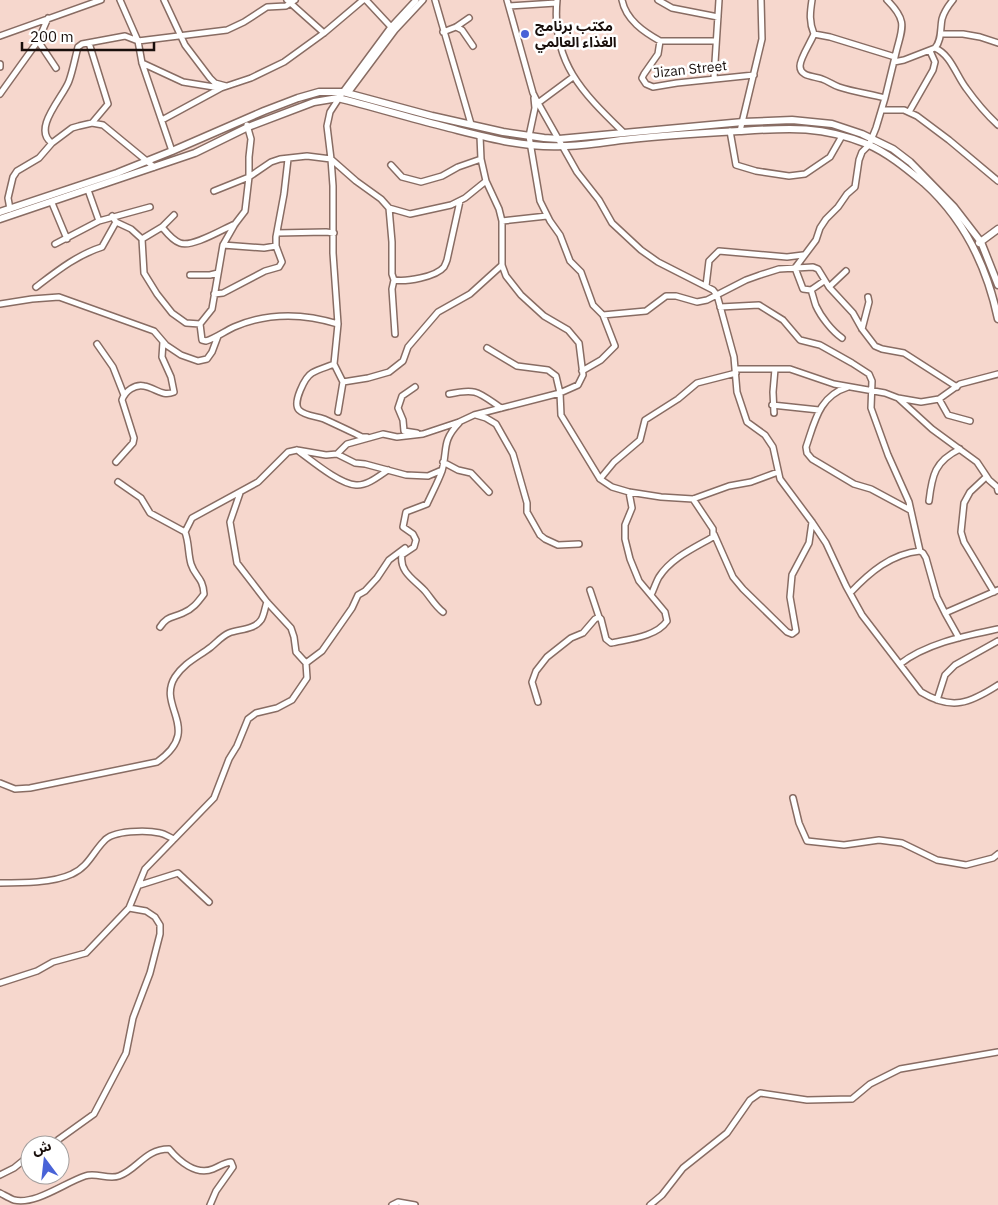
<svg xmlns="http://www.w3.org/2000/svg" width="998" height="1205" viewBox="0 0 998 1205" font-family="'IBM Plex Sans','Noto Sans Arabic',sans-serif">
  <rect width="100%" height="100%" fill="#f6d7cd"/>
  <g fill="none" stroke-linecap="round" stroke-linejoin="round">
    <!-- minor casing -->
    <g stroke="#886c63" stroke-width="8">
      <path id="minor" d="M120,0L138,41L142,63L172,151
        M164,0L185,45L210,78L215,83L226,86
        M287,0L324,33
        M366,0L393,29
        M416,0L391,27L343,92L330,112L327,126L331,159L356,181L381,199L389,208L410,214L451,205L465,198L486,181
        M435,0L471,124
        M507,0L533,93L538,103L577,172L599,200L612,223L641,250L658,262L713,290L717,295L734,357L737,392L747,422L765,435L773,447L780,479L812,522L826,543L846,586L862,615L921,692C952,711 970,703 998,685
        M557,0C551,62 583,93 623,132
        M622,0C626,20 644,32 660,41L658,54L644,74L642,78L646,84L653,87L677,83L754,75
        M658,0L672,8L718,17
        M812,0C810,13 809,22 814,34C811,42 800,58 800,66C800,77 814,76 822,79C828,81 833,85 839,87C854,92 870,94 885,98
        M887,0C910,23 901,29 895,57
        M509,6L556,3
        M456,27L462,30L473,46
        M443,32L456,27L469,18
        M814,34L830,37L895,57L885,98L876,128L869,145L862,152L859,160L855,187L847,194L838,207L826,219L820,228L816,240L795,268L803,289L811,290L824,281
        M941,34H963L980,37L998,43
        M0,36L101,0
        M38,41L56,68
        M660,41H716
        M89,43L108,104L92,123
        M935,48C951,55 956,75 966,88C976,102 986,114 998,125
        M894,62L904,60L935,48C942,40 940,29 942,19C944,12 948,6 953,0
        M142,63L183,82L220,88
        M0,64V67
        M714,78L719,0
        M348,93L395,30L423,0
        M0,94L38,41L48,18
        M534,98L535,108L529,136L540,201L550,221L560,235L570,261L581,272L593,305L603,315
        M538,103L573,77
        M882,110H904L917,116L949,140L998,181
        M909,112L933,70L935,62L930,51
        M162,120L221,88L251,78L284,62L324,33L363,0
        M730,131L736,165L756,171L789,176L805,174L830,157L842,136
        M740,131L762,39L761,0
        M391,165L402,177L421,182L442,176L458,167L481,159
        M154,167L103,125L92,123L79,126L72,128L52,143C31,129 64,96 69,81C73,70 75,58 78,47L82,44L125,36L138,41L227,30L244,22L267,7L286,6L295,0
        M88,190L99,221
        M214,191L249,177L271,162L280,159L307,156L331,159L333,186V253L338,324L334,364L343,382
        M52,203L67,239
        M389,208L392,242V274L394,280C406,282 436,277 444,267C445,265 446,263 447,260L460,201
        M10,209L8,198L13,177L17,171L39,158L52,143
        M112,216L116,222L131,229L142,239L144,273L157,294L172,313L186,323L200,324L212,309L223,245L235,224L245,211L249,177V157L251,139L247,125
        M502,221L547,216
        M162,227C167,233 172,240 180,243C192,248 223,229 235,224
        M277,233L326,232L334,233
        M142,239L162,227L174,215
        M55,244L99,221L150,207
        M223,245L264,248L276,246V237L284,194L288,159
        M190,275H210L218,273
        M394,280L392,289L395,334
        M706,286L709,261L719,251L787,257L803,255
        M36,287C57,271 77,255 102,247L116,222
        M829,287L846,271
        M811,290C813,295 814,301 816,306C821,317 832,331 842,338
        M214,294L223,293L265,271L279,267L282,262L276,246
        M0,304L32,299L59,297L154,331L166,345L181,355L198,361L207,359L212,352L218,336
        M720,307L759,305L783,320L800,340L820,345L852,363L869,374L872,381L871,408L888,455L909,502L920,551
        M200,324L202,340L206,341C216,338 225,331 234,327C269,312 303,313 338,324
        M862,329L869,302L868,297
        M97,344L113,367L124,395
        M487,348L517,366L548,370L556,376L560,393L561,415L600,479L612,487L629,492L661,497L693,499L729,486L751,482L778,472
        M334,364C327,367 319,369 312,373C305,377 292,403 299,410C305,416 316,416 324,419C337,425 350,431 362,437H367
        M735,369H790L834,384L885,393L898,398
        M582,371L601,360L615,346L603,315L646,311L666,296H676L697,302L707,300L746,280L760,275L779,269L813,267L818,269L829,287L853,313L862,329L875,346L882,349L904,353L957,387
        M998,374L960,384L939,399L921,402L898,398L932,429L977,462L989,480L997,487L998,491
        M415,387L402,396L398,408L403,420L404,431L417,433
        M848,387C819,396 815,421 806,447L807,453L812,459L854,484L871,489L910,510
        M449,394C477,388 478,392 501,408
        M939,399L948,415L970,421
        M772,405L819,410
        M338,412L343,382L368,378L389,372L403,361L408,347L438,312L470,294L502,265
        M774,413L773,392L775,369
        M476,415L486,418L496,424L513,454L527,503V512L540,535L545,539L558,545L579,544
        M297,450C311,460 339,484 356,485C367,486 379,476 388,470
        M337,454L355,463L365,464L406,475L428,476L442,470
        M116,462L133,443L134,438L122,400C125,391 135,384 144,386C156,388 162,397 174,392L171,377L162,357L163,342
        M443,462L458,470L471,473L489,492
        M986,477L970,492L964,503L961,532L964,542L994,592
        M600,479L614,462L640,440L645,420L678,399L697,383L736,373
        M118,482L141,498L150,513L185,532C189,542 188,554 191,564C195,577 203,577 204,594C198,602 193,609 183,613C172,618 167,616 160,627
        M929,501C932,475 935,461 960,449
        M185,532L192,518L258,482L288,452L297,450L326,455L337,454L347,444L383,434L397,437L423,434L459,422L474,415L560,393L578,385L583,375L579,343L568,330L544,316L521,295L506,276L502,265V221L499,209L486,181L481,159L480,136
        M714,534L733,577L743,589L787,632L792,634L796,631L790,597L792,575L809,543L812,522
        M590,590L599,617
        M850,593C870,572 891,554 920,551L923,553L926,558L937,597L945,613
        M651,595C654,589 656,582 659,577C671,558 694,548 713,537V529L693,499
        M443,612C435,606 431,598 425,591C415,580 399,572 402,555L414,547L416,540L413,534L403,527L406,512L427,504C432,493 438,482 442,471C448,449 441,442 459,423
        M959,638L945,613L998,590
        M306,663L322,651L352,608L358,595L365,591L377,578L389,560L405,548
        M900,664C927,643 965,636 998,629
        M937,700L945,675L955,665L998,641
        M538,702L532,682L536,671L547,657L571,638L583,633L595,619L599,617L601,619L606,639L611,643C629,639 656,637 667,621L665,612L639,581L630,559L625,539V525L632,508L629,492
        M0,783L15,789L30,788L157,762C204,729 156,707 175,677C184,663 198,657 211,647C217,642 222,636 229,633C239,629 254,630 261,620C264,616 265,607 267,602
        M793,798L799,823L807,841L844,845L879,840L902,843L937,860L966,865L993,858L998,854
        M0,883C22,883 53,883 72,874C88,867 93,852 104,841C113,830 147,830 160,833C165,834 169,837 174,839
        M140,885L178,873L209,902
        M0,983L37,971L53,962L86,953L129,908L145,869L214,798L229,759L237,746L248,719L256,713L277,708L292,700L307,678L306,663L296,652L294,637L291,628L267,602L237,563L230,522L240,493
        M49,1145L55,1142L94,1114L126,1053L133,1018L150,973L160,934V925L155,917L146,911L129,908
        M0,1175L14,1168L30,1155
        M0,1193C4,1195 9,1198 14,1200C36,1205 64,1183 85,1176C96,1172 108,1180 119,1176C138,1169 145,1149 169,1149C179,1161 196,1176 213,1169C220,1166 224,1163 231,1162L233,1167L216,1191L210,1205
        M392,1205L398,1202L415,1205
        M650,1205L662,1195L683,1168L727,1133L750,1100L760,1093L807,1100L852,1099L870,1084L900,1069L998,1052"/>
    </g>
    <!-- tertiary casing -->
    <g stroke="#886c63" stroke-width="9">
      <path id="tertiary" d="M0,212L117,173L172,151L264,111L298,98L319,92H343L432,116L503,132L544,138L559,139L743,122L792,120L832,124L862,134L893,149L910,162L954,207L981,242L998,285
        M0,219L195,153L248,127L314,102L338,98C373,107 407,117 442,126C482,136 521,148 563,146C586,146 609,141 631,139C667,135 703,133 739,131C787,128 821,125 867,144C888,153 907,169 924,183C964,219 987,267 998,319
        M979,243L998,229"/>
    </g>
    <!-- minor -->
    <use href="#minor" stroke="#fff" stroke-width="5"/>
    <!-- tertiary -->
    <use href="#tertiary" stroke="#fff" stroke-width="6"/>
  </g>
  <!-- markers -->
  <circle fill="#4963d7" stroke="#fff" stroke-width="2" cx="525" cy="34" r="5"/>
  <g text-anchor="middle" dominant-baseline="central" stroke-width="5" stroke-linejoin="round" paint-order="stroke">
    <!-- poi labels -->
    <g font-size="14" font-weight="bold" fill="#190f0c" stroke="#fff" text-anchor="start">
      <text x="535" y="26">مكتب برنامج<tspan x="535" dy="16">الغذاء العالمي</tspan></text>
    </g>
    <!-- street labels -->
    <g font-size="14" fill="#190f0c" stroke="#fff">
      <text transform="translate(690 69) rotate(-6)">Jizan Street</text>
    </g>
  </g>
  <!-- north arrow -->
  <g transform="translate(45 1160) rotate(345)"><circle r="24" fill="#ffffff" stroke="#a39f9e"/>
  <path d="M0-4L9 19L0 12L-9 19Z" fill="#4963d7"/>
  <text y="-8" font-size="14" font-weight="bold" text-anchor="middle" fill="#190f0c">ش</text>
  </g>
  <!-- scale -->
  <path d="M22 42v8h132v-8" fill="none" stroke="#190f0c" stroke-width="2.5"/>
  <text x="30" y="42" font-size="15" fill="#190f0c" stroke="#ffffff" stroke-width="4" paint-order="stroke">200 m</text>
</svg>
